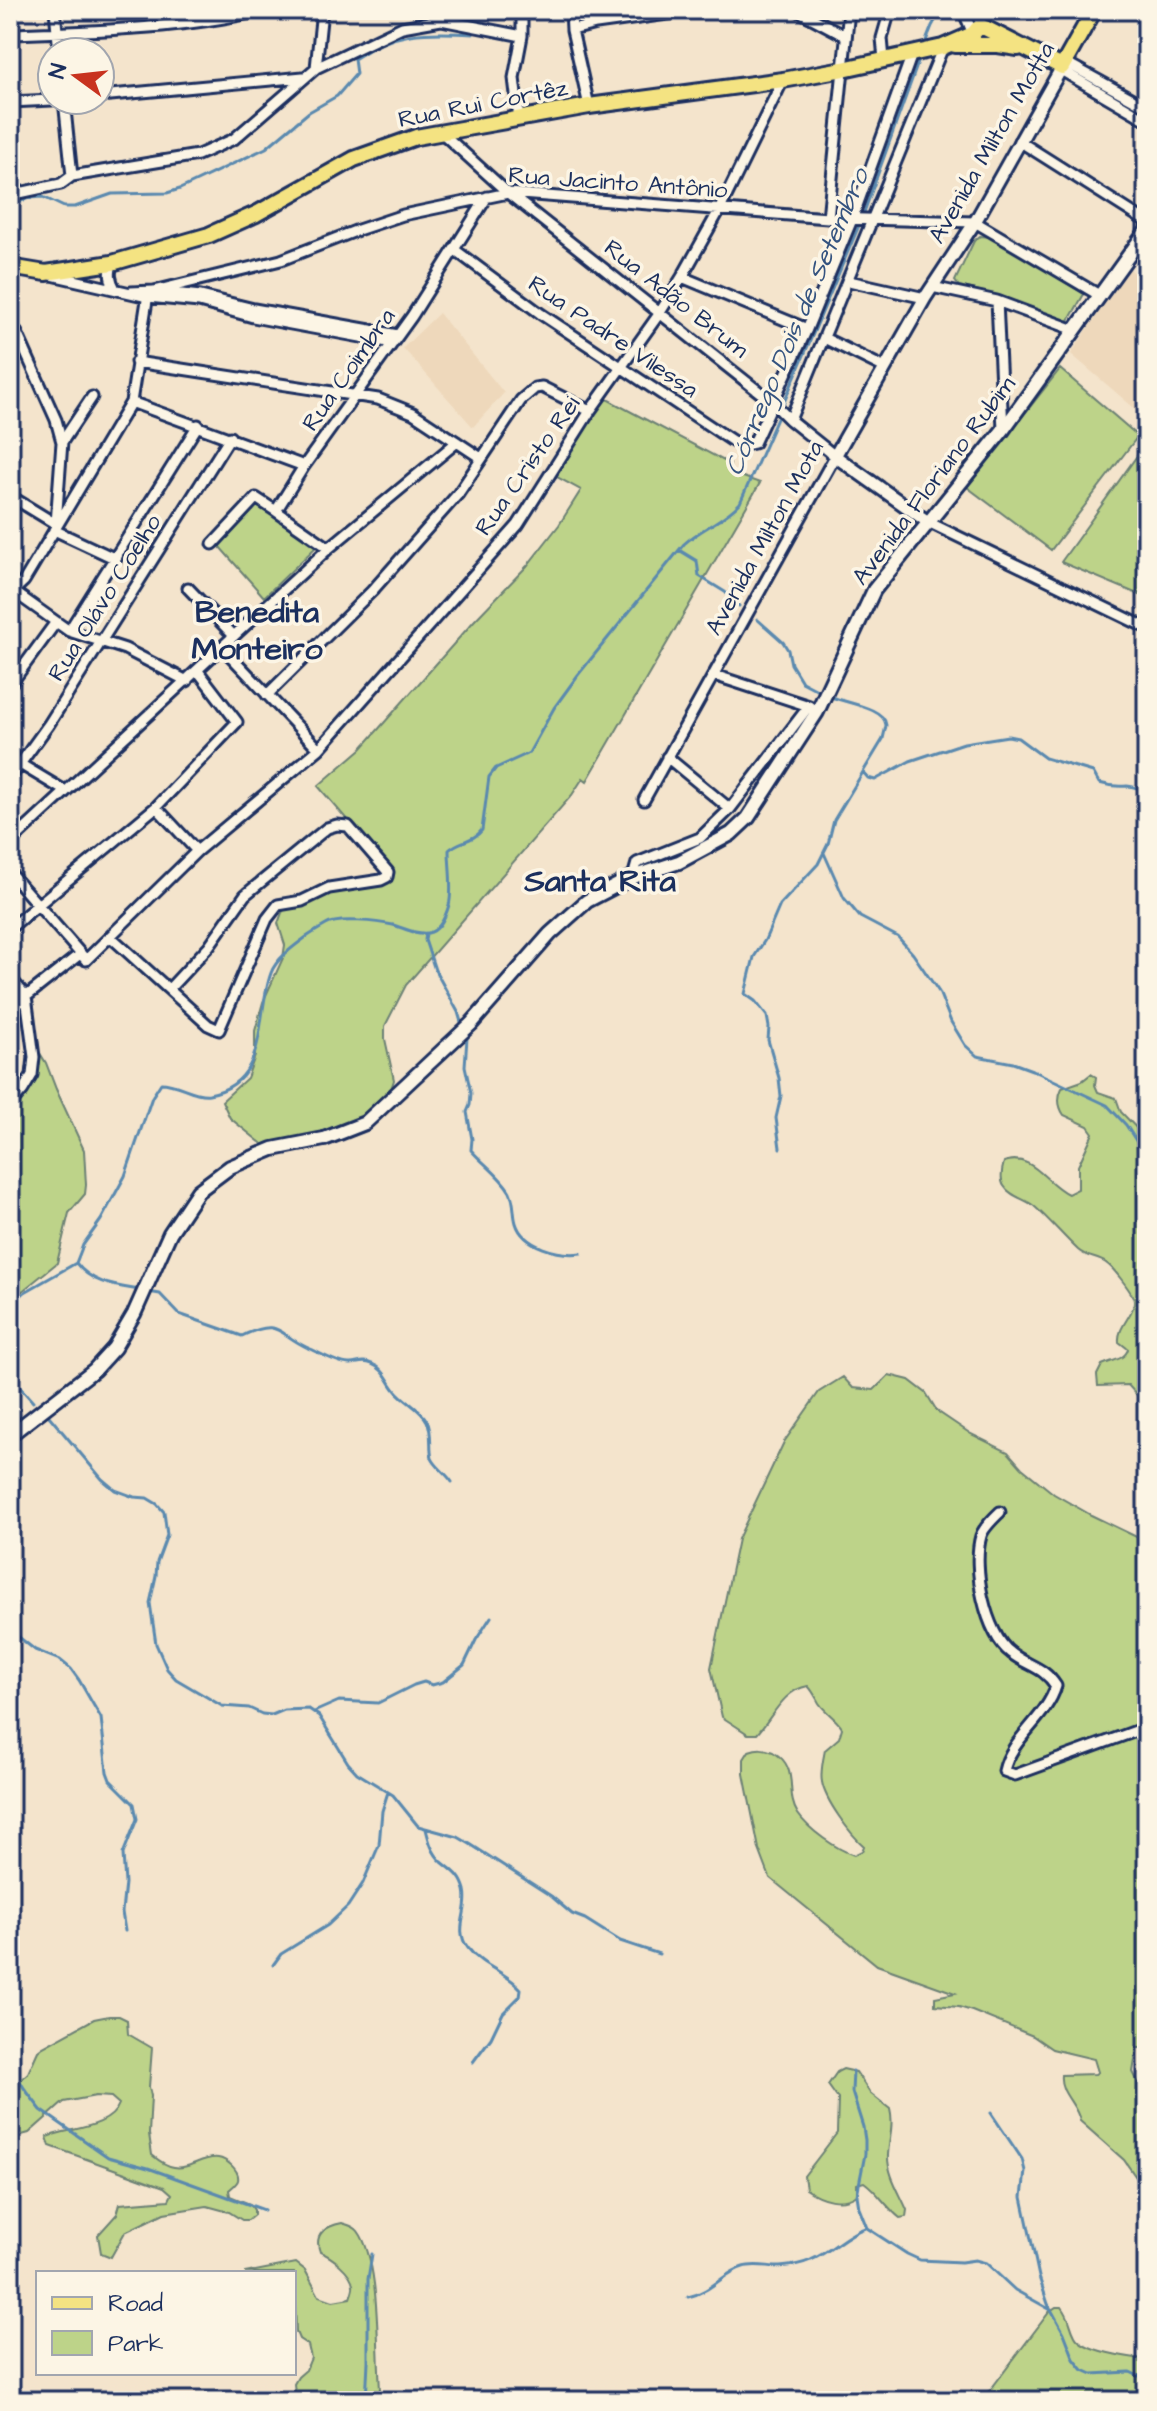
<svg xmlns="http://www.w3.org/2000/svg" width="1157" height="2411" viewBox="0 0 1157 2411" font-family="'Architects Daughter',sans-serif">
  <rect width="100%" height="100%" fill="#f4e4cc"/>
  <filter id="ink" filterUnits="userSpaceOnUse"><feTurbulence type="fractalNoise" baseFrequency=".0125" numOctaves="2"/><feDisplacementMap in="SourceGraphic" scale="16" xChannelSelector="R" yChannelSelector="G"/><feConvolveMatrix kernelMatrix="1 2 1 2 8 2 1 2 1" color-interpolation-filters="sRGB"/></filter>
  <g filter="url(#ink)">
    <!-- built -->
    <path fill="#eed8bb" d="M1129,267L1147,289V419L1071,354Z
      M439,313L504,393L473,427L403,348Z"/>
    <!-- green -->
    <path fill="#bdd389" stroke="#6c8174" stroke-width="2" d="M980,236L991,237L1084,294L1068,322L1000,296L959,286L955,281L974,241Z
      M1060,369L1138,436L1051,550L967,487Z
      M605,398L730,464L729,472L760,483L587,781L583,778L572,795L406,985L385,1026V1039L394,1080L389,1095L363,1120L271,1151L230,1118L222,1101L247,1078L255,1056V1031L263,1002L283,958L285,945L278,923C280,919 281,914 283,911C300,891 363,884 388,880L393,873L318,786L361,749L474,621L527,566L559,525L581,490L555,476Z
      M1139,453L1147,459V598L1061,562Z
      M258,505L317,546L264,597L219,546Z
      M31,1045H35L46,1063L56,1089L84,1150L86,1185L85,1194L69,1213L57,1263L10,1301V1102L25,1078Z
      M1091,1074L1096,1077L1095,1085L1098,1092L1116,1098L1121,1112L1147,1139V1397L1137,1395L1128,1385L1098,1386L1097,1375L1102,1365C1112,1360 1125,1360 1128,1349L1119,1342C1117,1325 1139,1311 1133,1297C1130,1290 1112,1266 1106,1263C1097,1257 1087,1258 1078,1250C1063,1236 1050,1220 1034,1206C1025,1199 1010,1196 1004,1186C1000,1180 1002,1169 1004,1162C1032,1152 1046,1184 1068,1194L1078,1189V1166L1093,1133L1088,1126L1064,1115C1058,1106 1057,1098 1062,1088L1082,1081Z
      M889,1375L909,1380L926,1393L937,1411L971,1434L1008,1452L1022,1468L1054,1494L1091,1515L1147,1542V2048H1137L1133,2072L1147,2100V2193L1124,2160L1080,2121C1077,2104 1059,2093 1061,2075L1095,2074L1098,2072L1094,2059L1052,2049L1033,2036L972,2011L959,2007L935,2005V1997L955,1993L877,1965L770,1878L759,1849L744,1774V1759L749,1751C758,1748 764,1748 773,1752C801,1768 784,1793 798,1814C809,1830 836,1849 854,1855L862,1851L864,1846C850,1834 825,1800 822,1782C820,1773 823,1760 825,1750L839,1738L842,1728C836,1718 825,1712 819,1703C815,1696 813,1691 808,1686C783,1690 773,1717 757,1734H748L722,1717L711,1668L738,1539L784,1442L819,1392L843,1377L853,1388L874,1390Z
      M109,2016H119L127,2020L128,2034L152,2048L149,2087L151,2096L149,2134L152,2155C158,2160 166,2166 174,2167C189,2170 202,2156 218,2158C226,2159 240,2170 238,2180C237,2184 232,2187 229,2190L230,2196L250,2204L254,2210V2215L248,2220H242L229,2212L207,2206L164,2213L125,2232L111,2257L101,2253L98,2235L117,2214L120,2204L169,2200L172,2194L164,2187L50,2146L47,2137C68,2128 110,2129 119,2104L111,2097L96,2096L64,2102L29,2133L22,2135L10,2133V2089L28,2073L38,2051L43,2047L94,2019Z
      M843,2069L856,2072L870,2093L890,2109C894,2126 889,2138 888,2155C887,2174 900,2193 907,2210L906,2217L900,2218C887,2208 878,2192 864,2182L857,2184V2195C842,2206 820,2199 806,2189L804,2176L837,2133L838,2099L828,2085L837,2072Z
      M342,2223C348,2225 354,2226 358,2231C382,2263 376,2360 381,2401H296L294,2384L298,2377L306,2370L311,2358L308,2345L299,2339L296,2332L294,2273H245L296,2263L305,2270L319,2296L333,2301L350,2298C351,2295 354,2288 353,2285C352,2272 331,2256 320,2252C313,2234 326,2226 342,2223Z
      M1056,2307H1062C1071,2319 1069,2325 1075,2336C1082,2351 1131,2358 1147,2359V2401H982L1050,2311Z"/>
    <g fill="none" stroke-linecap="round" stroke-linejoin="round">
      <!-- stream -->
      <path stroke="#5a89af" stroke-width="3" d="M924,46L932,26L941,10
        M10,205L29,198L43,197L64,207H75L112,194L167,193L180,189L266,148L309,112L337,96L356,74L354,59C395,31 425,31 473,34
        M863,215L920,57
        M782,407L860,223
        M679,550L697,561L699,576L725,592L739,606
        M757,619L783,642L788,650L791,664L802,682L819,691
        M863,772L868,778L875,780L910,761L964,743L1008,736L1018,738L1045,758L1093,772L1099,783C1109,786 1116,787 1127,786C1134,786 1139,790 1147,789
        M824,853L844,898L860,917L898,937L913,954L939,992L951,1022L965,1045L977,1056L1013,1063L1032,1070L1107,1105L1126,1125L1147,1158
        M426,933L425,940L435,970L458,1012L461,1022
        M467,1038L465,1066L471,1093L470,1105L467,1112L472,1139L471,1150C483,1164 501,1176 510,1192C515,1203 513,1213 516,1223C523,1247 560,1256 581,1253
        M780,1148L776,1118L781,1096L779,1078L768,1040L769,1027L767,1016L755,1001L745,994L754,957L765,940L780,905L818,864L828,844L834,820L883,739C883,738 886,727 886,725C885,708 846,703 832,697
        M76,1263C92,1284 116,1286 140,1290
        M148,1292L160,1294L179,1314L242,1336C280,1318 276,1333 308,1348C320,1353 336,1363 349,1364C357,1365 362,1359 372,1364C385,1369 388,1382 396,1391C405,1402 421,1409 427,1421C433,1433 429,1447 432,1458C435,1466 447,1474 452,1482
        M10,1306L25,1292L76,1263L83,1245L101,1220L125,1176L152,1097L161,1083C178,1083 194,1096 209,1094C270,1083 255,1016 271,973C276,959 294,946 305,938C312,933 319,929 326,925C337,917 379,922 393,925C404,928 416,935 428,933C440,931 446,915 449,905C453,891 449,866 449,850C459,840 473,842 482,830L489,777L496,768L529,753L554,708L578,675L684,544C701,528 724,521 740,503L779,414
        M10,1376L33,1402
        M49,1416L102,1479L115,1490L134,1497L147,1498L157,1504L164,1512L167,1535L157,1562L156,1576L150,1603L156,1644L167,1669L176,1679L222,1706L249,1708L262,1714L272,1715L284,1710L309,1709L319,1716L348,1763L357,1773L393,1795L418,1826L458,1837L470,1844L551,1896L572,1914L585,1919L620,1941L659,1954
        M10,1630L35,1650L60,1660L71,1669L79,1680L101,1718L107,1772L110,1780L134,1804L137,1819L123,1854L125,1883L122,1912L125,1931
        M314,1712L339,1701L378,1703L414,1685L424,1682L432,1685L443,1682L464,1665L476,1640L491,1617
        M426,1829C429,1841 432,1853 442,1862C453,1871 461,1875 465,1890C470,1911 453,1929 468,1948C482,1967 507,1972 521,1989L520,1996L503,2013L491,2038L473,2062
        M273,1965L281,1954L328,1925L348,1906L363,1883L379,1845L382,1811L388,1792
        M10,2064L24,2088L41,2110L108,2157L148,2168L264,2210
        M853,2071L852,2092L863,2127L865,2140V2154L857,2195L859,2208L867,2228L907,2254L920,2260L961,2262L975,2260L986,2263L1015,2290L1051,2310
        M991,2113L1022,2159L1025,2171L1022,2197L1039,2277L1048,2304L1064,2333L1074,2359L1083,2370L1092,2374L1130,2372L1147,2380
        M688,2297C713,2291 723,2273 743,2267C754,2263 768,2267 780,2267C791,2266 802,2264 811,2260C831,2252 846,2234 865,2228
        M366,2401L368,2361V2279L372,2254"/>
      <!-- minor casing -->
      <g stroke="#1b2f5e" stroke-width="15">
        <path id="minor" d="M55,10L59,52
          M441,10V20L522,36
          M571,10L572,30L589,106
          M596,10V24
          M797,10L846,36
          M963,10L973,34
          M973,10L985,28
          M572,30L596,24L696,10
          M10,34C94,31 182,29 264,10
          M884,60L882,38L890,10
          M1065,62L1147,107
          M316,68L322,10
          M1061,70L1147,120
          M100,96L303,77
          M64,100L72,176
          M10,102L52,100
          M519,119L514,78L522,36V10
          M441,132L508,193L772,402L790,420L835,456L644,800
          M1019,141L1147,222
          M10,195L61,184L72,176L198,155L234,139L316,68L402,27L441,20
          M828,218L849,10
          M455,250L541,314L734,442L745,445L754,443L807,329L853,217L912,54
          M112,263C109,274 110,280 115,289
          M52,275L148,297L199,302L253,317L393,343
          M682,277L807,329
          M849,281L925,298
          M932,287L997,301L1075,330
          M131,292L154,291L281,260L358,230L403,215L508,193L828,218L975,222L1099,295
          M162,292L201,296L254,309L398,335
          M997,301L1003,430
          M10,325L17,333L56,420L62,442L56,524L10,496
          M824,338L885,368
          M136,362L378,399L413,413L481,458
          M131,402L304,466
          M790,420L943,47
          M62,442L92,397
          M928,522L1147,628
          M54,530L116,559
          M213,544L256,498L276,511
          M329,548L276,511L304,466L412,316L487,197
          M188,588L234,636
          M10,589L69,631L125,649L187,681
          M10,594L24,581L131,402L148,294
          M69,631L198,425
          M223,648L319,749
          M714,675L809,706
          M10,685L56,622
          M267,695L372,591L458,494L521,400L535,388L542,387L590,411
          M667,757L730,809
          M10,758L65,791
          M10,778L49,724L230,437
          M156,807L197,851
          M10,843L329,548L457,442
          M10,873L86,960L197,851L319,749L518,525L590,411L659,314L682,277L720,209L783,80
          M633,877L637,863L700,838L730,809L809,706L817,712
          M10,928L156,807L237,722L198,671
          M111,937L208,1025L219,1030L267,919L278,905L302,901L329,888L381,880L387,877L388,872L348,826L337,825L327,828L245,895L209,946L169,989
          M10,978L26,996L34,1057L32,1075L23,1090L10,1105
          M10,1013L23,999L80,954
          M1000,1512C994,1518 983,1528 981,1536C972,1566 985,1634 1011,1653C1029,1667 1043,1666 1056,1686C1046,1719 1011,1738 1004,1771L1015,1775L1147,1727"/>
      </g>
      <!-- tertiary casing -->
      <g stroke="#1b2f5e" stroke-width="17">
        <path id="tertiary" d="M928,522L835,456L925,298L975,222L1062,67"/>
      </g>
      <!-- secondary casing -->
      <g stroke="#1b2f5e" stroke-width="18">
        <path id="secondary" d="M10,1435L94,1370L114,1348L134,1314L170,1233L198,1191L230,1167L273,1149L324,1139L365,1123L471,1024L550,934L587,901L633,877L679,862L731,834L748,818L817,712L874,590L1003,430L1147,230"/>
      </g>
      <!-- primary casing -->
      <g stroke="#1b2f5e" stroke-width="20">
        <path id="primary" d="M985,28L1062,67L1094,10
          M955,45H998L1018,48
          M10,267L46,273L112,263L209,235L256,214L354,159L416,137L589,106L783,80L843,69L943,47L973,34L978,28H985"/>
      </g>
      <!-- minor -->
      <use href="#minor" stroke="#fcf5e5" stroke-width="9"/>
      <!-- tertiary -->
      <use href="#tertiary" stroke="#fcf5e5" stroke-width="11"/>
      <!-- secondary -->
      <use href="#secondary" stroke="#fcf5e5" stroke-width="12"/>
      <!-- primary -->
      <use href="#primary" stroke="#f4e382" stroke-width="14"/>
    </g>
  </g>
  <g text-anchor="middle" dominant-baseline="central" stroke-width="7" stroke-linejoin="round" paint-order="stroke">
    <!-- street labels -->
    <g font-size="24" fill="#1b2f5e" stroke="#fcf5e5">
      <text transform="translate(483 104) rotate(-11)">Rua Rui Cortêz</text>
      <text transform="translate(992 143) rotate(-60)">Avenida Milton Motta</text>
      <text transform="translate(618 183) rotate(4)">Rua Jacinto Antônio</text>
      <text transform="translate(676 299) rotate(38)">Rua Adão Brum</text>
      <text transform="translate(613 337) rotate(34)">Rua Padre Vilessa</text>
      <text transform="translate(349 370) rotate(-55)">Rua Coimbra</text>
      <text transform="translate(528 466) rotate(-55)">Rua Cristo Rei</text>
      <text transform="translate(934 481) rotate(-53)">Avenida Floriano Rubim</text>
      <text transform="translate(765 538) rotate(-61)">Avenida Milton Mota</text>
      <text transform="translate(105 598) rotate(-58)">Rua Olávo Coelho</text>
    </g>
    <!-- water labels -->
    <g font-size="26" font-style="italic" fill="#355480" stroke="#fcf5e5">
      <text transform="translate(797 322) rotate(-67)">Córrego Dois de Setembro</text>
    </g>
    <!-- district labels -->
    <g font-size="32" font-weight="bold" fill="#1b2f5e" stroke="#fcf5e5">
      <text x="257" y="612">Benedita<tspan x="257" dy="37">Monteiro</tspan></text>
      <text x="600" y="881">Santa Rita</text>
    </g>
  </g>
  <!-- margin -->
  <rect width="1157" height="2411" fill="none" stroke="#fcf5e5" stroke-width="40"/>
  <rect x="20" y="20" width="1117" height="2371" fill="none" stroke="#1b2f5e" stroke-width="3" filter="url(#ink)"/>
  <!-- legend -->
  <rect x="36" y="2271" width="260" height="104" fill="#fcf5e5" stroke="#a2a6af" stroke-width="2"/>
  <rect x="52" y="2297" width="40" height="12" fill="#f4e382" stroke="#a2a6af" stroke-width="2"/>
  <text x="108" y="2311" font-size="24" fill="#1b2f5e">Road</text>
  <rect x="52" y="2331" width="40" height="24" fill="#bdd389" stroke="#a2a6af" stroke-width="2"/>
  <text x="108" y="2351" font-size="24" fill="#1b2f5e">Park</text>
  <!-- north arrow -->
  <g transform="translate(76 76) rotate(285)"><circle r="38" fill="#fcf5e5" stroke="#a2a6af" stroke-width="2"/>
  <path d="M0-6L14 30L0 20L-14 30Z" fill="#c8321e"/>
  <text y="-12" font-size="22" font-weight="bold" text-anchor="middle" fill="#1b2f5e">N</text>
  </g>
</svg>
